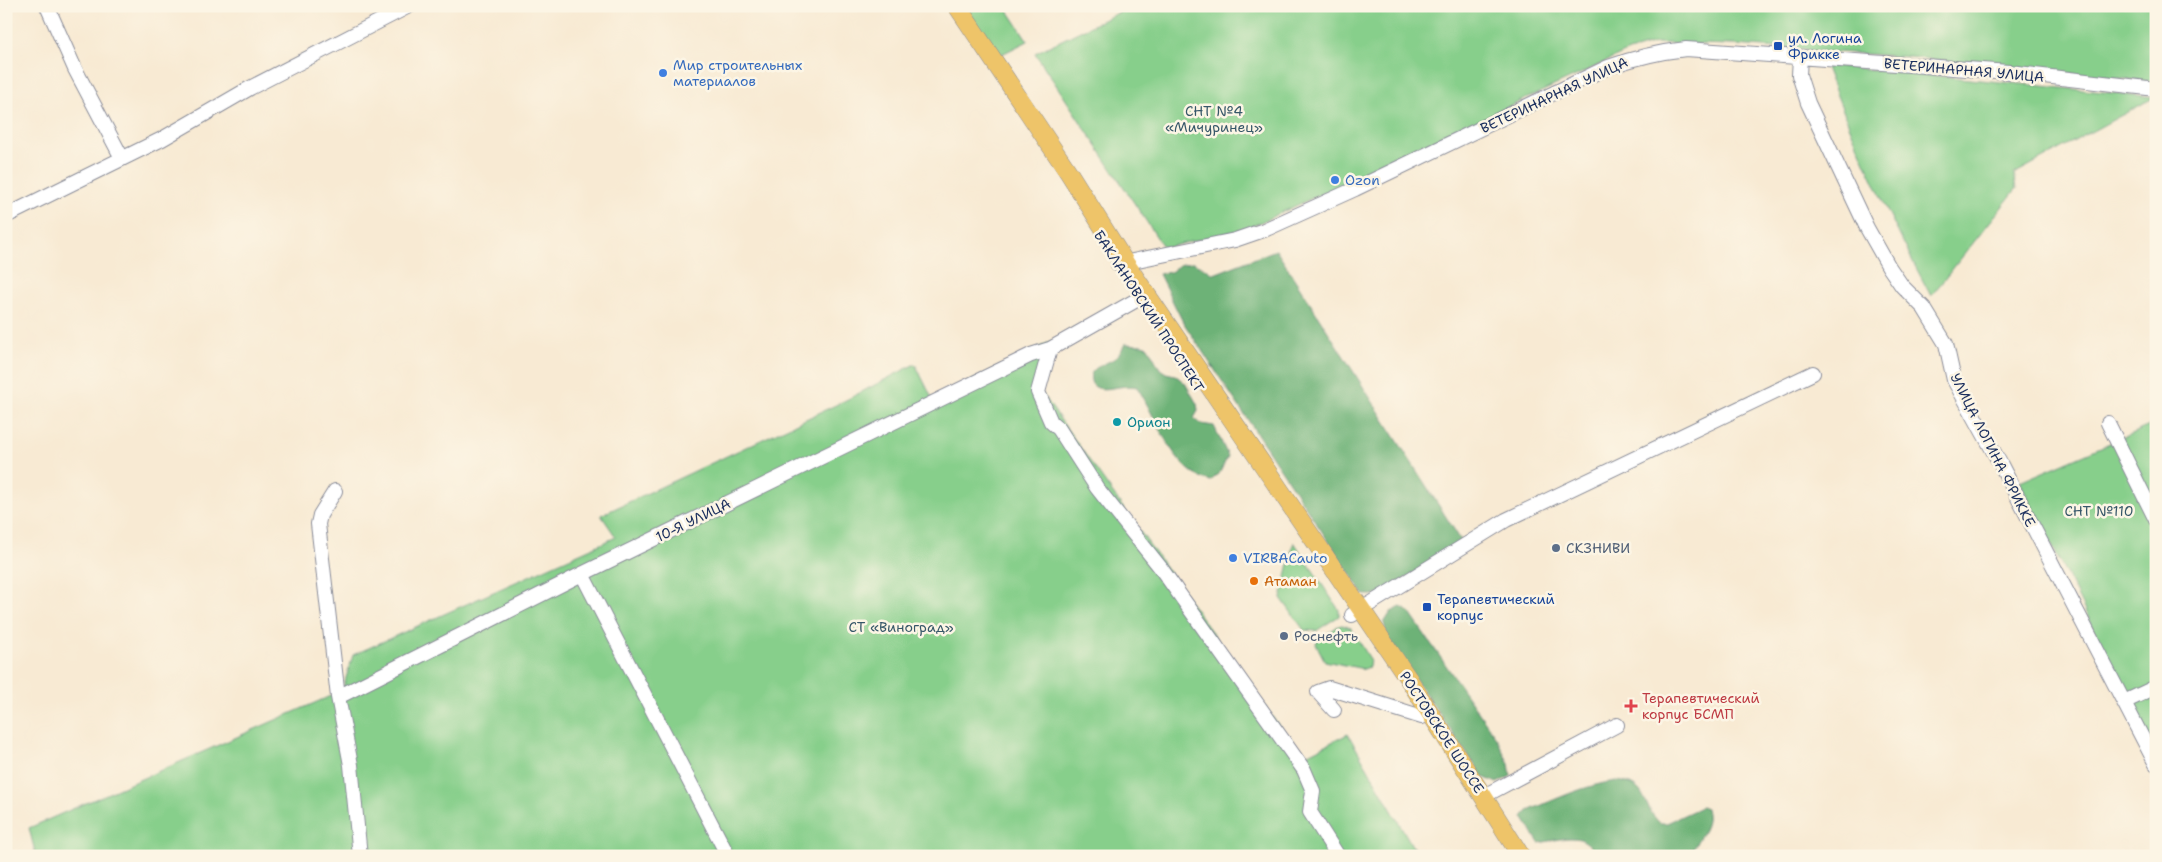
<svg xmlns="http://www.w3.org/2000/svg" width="2162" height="862" viewBox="0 0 2162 862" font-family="'Shantell Sans',sans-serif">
  <rect width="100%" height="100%" fill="#fcf5e5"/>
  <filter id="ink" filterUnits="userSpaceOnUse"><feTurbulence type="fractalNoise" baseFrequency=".02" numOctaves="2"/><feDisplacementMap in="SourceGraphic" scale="10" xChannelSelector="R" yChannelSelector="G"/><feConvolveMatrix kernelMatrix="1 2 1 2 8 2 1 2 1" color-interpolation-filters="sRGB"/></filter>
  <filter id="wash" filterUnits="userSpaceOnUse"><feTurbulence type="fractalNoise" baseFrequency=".0096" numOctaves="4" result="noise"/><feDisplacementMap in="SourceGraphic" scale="20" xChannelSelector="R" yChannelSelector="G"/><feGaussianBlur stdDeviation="1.12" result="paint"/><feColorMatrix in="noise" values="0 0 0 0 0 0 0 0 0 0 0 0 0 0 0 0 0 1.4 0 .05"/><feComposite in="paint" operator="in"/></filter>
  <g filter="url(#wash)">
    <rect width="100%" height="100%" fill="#f8ead3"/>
    <!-- green -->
    <path fill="#87cf8b" stroke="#517f74" d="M963,6H1005L1028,41L996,57Z
      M1132,6H2156V82L1909,57L1735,45L1655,43L1629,51L1248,228L1164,248L1035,53Z
      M1825,65L2155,97L2014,174L2017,188L1931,296C1891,222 1855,144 1825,65Z
      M1052,341L1040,391L1267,710L1302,757L1348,734L1418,856H36L29,828L342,691L353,655L616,537L601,515L842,402L915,364L933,400Z
      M2156,423V752L2020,482Z
      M1294,542L1339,610V616L1316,631L1304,630L1281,598Z
      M1342,625L1351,628L1370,659L1369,667L1364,669L1325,661L1316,644L1317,641L1338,626Z"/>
    <!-- forest -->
    <path fill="#6db277" stroke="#44706a" d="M1276,250L1462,542L1380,595H1364L1183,322L1159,274L1171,272L1179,265L1193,262L1214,274Z
      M1125,344L1142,345L1148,347L1160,369L1166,373L1175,375L1185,383L1197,404L1198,411L1194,418L1201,424L1214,426L1228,456L1220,472L1211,481C1173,473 1156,416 1137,387C1120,383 1101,395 1092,384C1085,367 1106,365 1115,358C1120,354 1122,349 1125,344Z
      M1401,607L1409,612L1497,739L1509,764L1511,776L1497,783L1483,777L1388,640L1384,623L1391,612Z
      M1616,781C1650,784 1640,805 1660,823H1667L1701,807L1706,809C1712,828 1695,839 1690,856H1598C1594,850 1587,841 1580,839C1568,836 1551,841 1539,843L1523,817L1528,811C1556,799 1585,785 1616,781Z"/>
  </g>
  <g filter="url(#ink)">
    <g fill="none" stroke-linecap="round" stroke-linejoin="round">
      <!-- minor casing -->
      <g stroke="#8a8c98" stroke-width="16">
        <path id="minor" d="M47,6L75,69L122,158
          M1800,57L1799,75L1808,103L1867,228L1889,267L1902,286L1924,308L1946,344L1954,380L2001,465L2156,764
          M6,216L162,139L250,88L409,6
          M1118,264L1235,240L1264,230L1355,189L1608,67C1634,58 1658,52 1686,49L2009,72L2156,89
          M1050,349L1038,392L1051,422L1059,429L1097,488L1160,567L1304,770L1313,791L1310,812L1338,856
          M2108,423L2156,520
          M335,491L320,515L318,524L338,697L351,765L360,856
          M582,574L728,856
          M1352,615L1506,520L1813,373
          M338,697L582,574L1031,355L1050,349L1140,298
          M2124,702L2156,687
          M1334,710L1318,692L1329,688L1422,717
          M1484,796L1617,725"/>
      </g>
      <!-- major casing -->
      <g stroke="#8a8c98" stroke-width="19">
        <path id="major" d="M957,6L1069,173L1126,264L1408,678L1521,856"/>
      </g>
      <!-- minor -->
      <use href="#minor" stroke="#fff" stroke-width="14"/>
      <!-- major -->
      <use href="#major" stroke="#eec469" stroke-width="18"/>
    </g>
  </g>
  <!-- markers -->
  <g fill="#1a4fb4" stroke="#fcf5e5" stroke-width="2">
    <rect x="1773" y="41" width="10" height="10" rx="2.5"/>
    <rect x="1422" y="602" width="10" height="10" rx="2.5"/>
  </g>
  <g fill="#3f7fe0" stroke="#fcf5e5" stroke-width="2">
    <circle cx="663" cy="73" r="5"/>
    <circle cx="1335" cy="180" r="5"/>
    <circle cx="1233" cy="558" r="5"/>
  </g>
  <circle fill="#0f9aa8" stroke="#fcf5e5" stroke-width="2" cx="1117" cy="422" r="5"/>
  <g fill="#5c6f8a" stroke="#fcf5e5" stroke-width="2">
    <circle cx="1556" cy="548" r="5"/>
    <circle cx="1284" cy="636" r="5"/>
  </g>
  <circle fill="#e8710a" stroke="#fcf5e5" stroke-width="2" cx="1254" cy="581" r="5"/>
  <path fill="#e0444e" stroke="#fcf5e5" stroke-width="2" d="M1628.5 698.5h5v5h5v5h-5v5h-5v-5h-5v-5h5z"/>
  <g text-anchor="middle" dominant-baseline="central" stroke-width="5" stroke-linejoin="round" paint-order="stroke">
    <!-- transit labels -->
    <g font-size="14" fill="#164399" stroke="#fcf5e5" text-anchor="start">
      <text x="1788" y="38">ул. Логина<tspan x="1788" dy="16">Фрикке</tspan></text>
      <text x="1437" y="599">Терапевтический<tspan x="1437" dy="16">корпус</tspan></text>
    </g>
    <!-- shop labels -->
    <g font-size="14" fill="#366cbe" stroke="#fcf5e5" text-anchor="start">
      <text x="673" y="65">Мир строительных<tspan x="673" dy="16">материалов</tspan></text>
      <text x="1345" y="180">Ozon</text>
      <text x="1243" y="558">VIRBACauto</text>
    </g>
    <!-- street labels -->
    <g font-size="14" fill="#1b2f5e" stroke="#fcf5e5">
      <text transform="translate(1964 70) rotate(5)">ВЕТЕРИНАРНАЯ УЛИЦА</text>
      <text transform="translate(1554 95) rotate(-25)">ВЕТЕРИНАРНАЯ УЛИЦА</text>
      <text transform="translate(1149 311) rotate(57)">БАКЛАНОВСКИЙ ПРОСПЕКТ</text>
      <text transform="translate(1993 450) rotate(63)">УЛИЦА ЛОГИНА ФРИККЕ</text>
      <text transform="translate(693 520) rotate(-26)">10-Я УЛИЦА</text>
      <text transform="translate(1442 732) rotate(57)">РОСТОВСКОЕ ШОССЕ</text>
    </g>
    <!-- park labels -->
    <g font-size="14" fill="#365769" stroke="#fcf5e5">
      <text x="1214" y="111">СНТ №4<tspan x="1214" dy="16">«Мичуринец»</tspan></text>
      <text x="2099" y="511">СНТ №110</text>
      <text x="901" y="627">СТ «Виноград»</text>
    </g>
    <!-- culture labels -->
    <g font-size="14" fill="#0d838f" stroke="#fcf5e5" text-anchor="start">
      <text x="1127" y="422">Орион</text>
    </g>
    <!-- service labels -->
    <g font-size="14" fill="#4e5e75" stroke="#fcf5e5" text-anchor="start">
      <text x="1566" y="548">СКЗНИВИ</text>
      <text x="1294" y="636">Роснефть</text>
    </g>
    <!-- food labels -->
    <g font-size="14" fill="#c56008" stroke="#fcf5e5" text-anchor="start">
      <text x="1264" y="581">Атаман</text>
    </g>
    <!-- health labels -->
    <g font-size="14" fill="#be3a42" stroke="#fcf5e5" text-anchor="start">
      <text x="1642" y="698">Терапевтический<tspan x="1642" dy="16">корпус БСМП</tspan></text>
    </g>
  </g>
  <!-- margin -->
  <rect width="2162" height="862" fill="none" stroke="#fcf5e5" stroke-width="25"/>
</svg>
